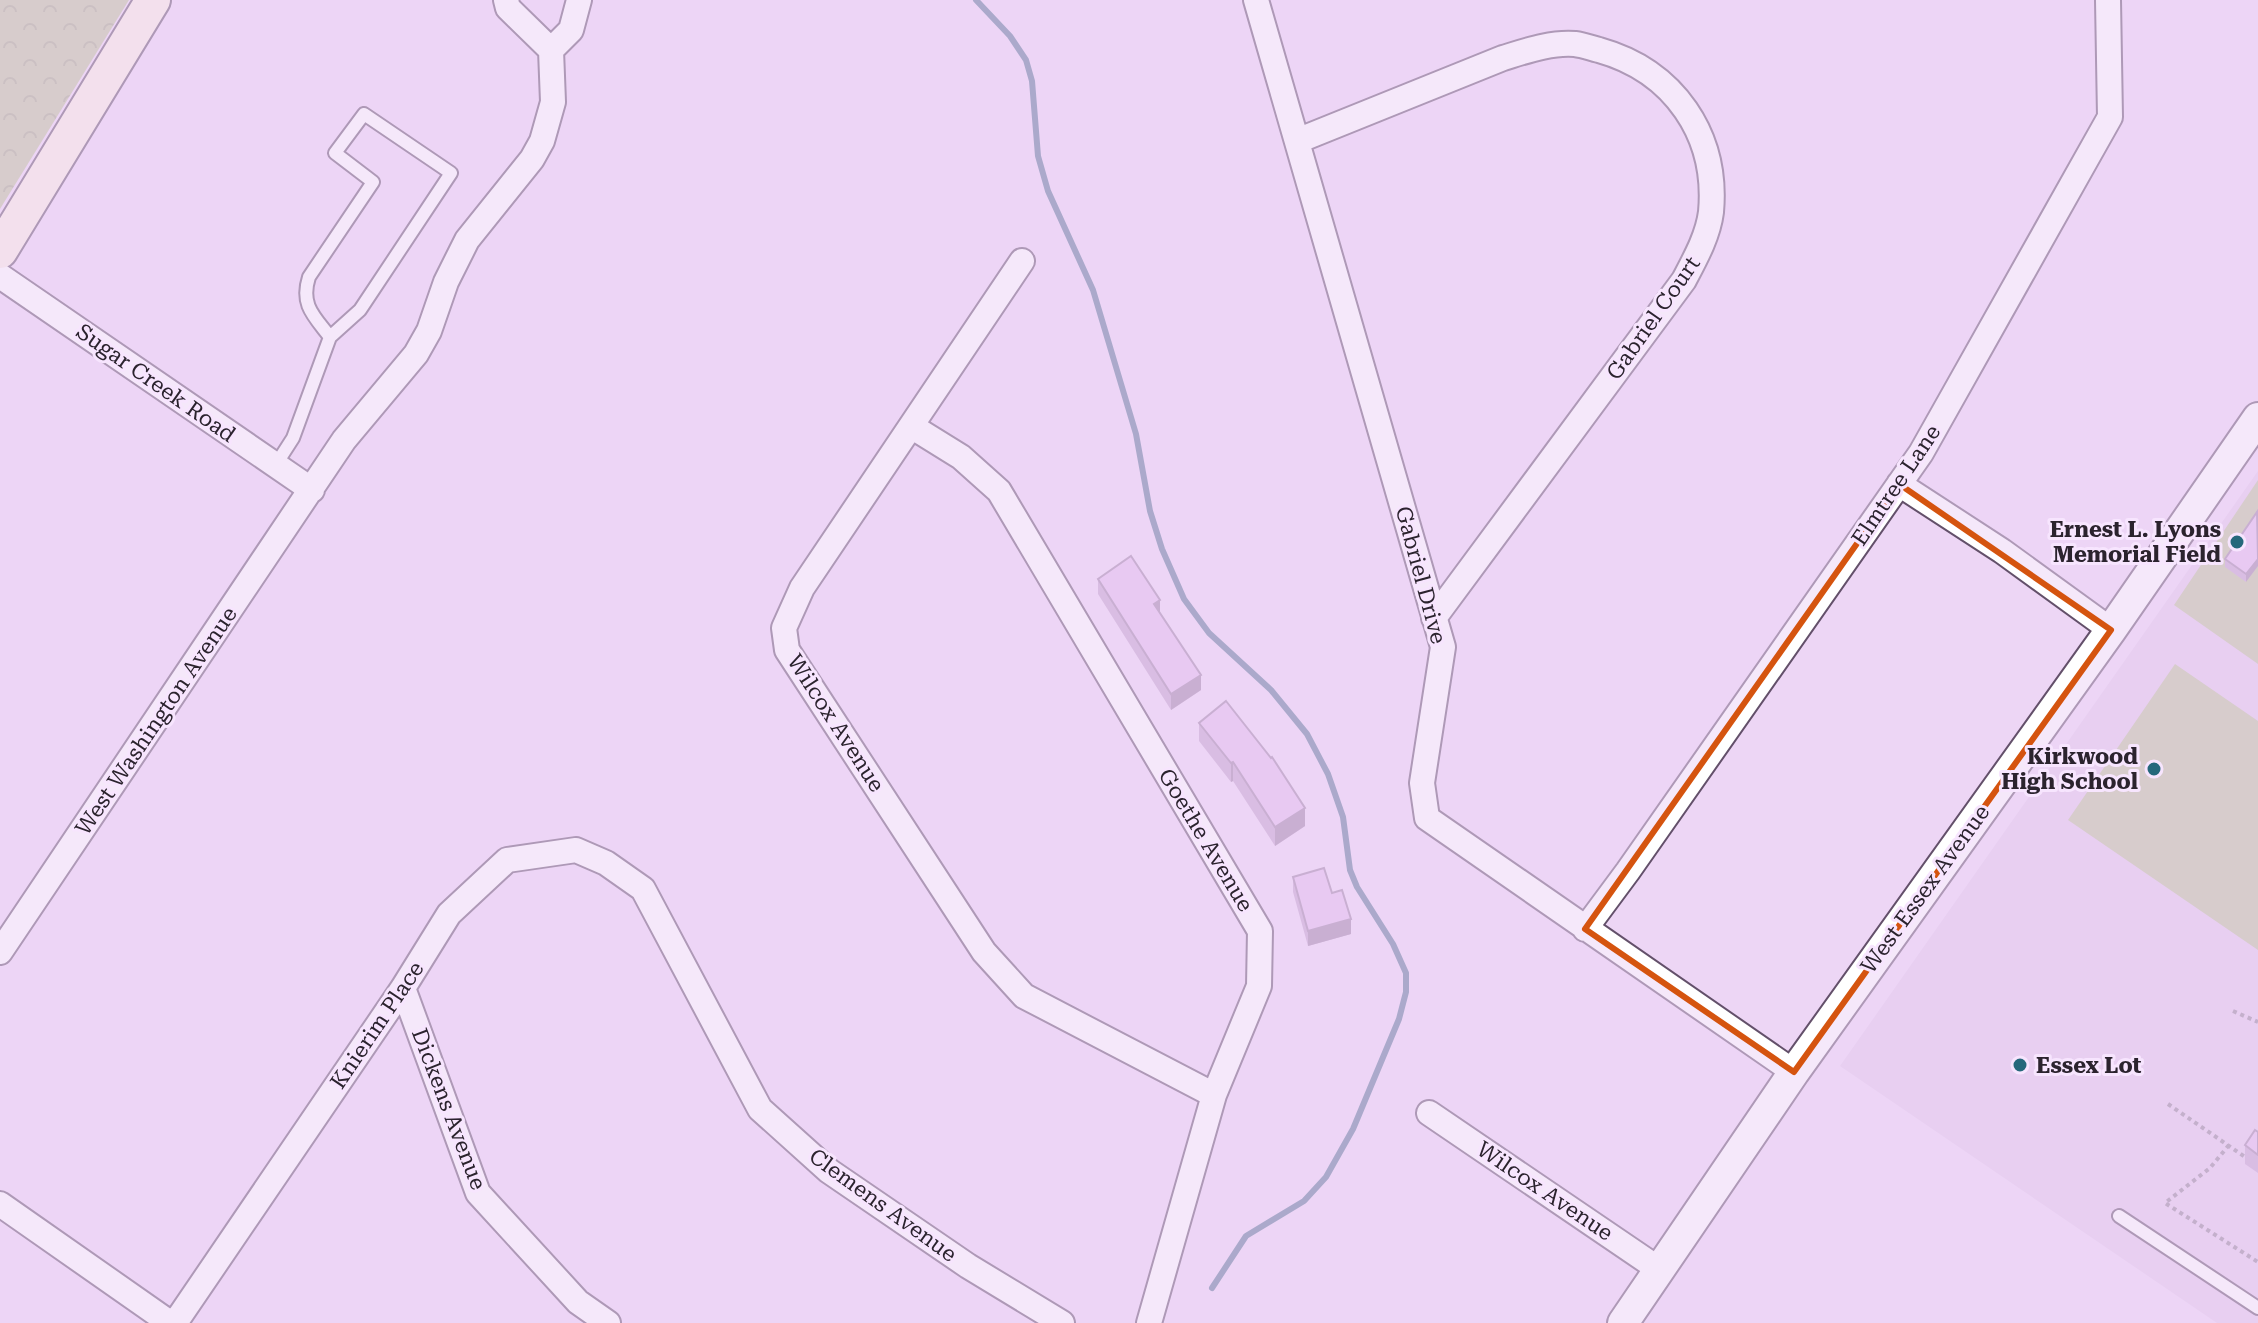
<svg xmlns="http://www.w3.org/2000/svg" width="2258" height="1323" viewBox="0 0 2258 1323" font-family="'Roboto Serif',serif">
  <defs>
    <pattern id="forest-crowns" width="20" height="18" patternUnits="userSpaceOnUse" patternTransform="scale(2)"><rect width="20" height="18" fill="#bdc29a"/><path d="M2 6a3 3 0 1 1 6 0M12 15a3 3 0 1 1 6 0" fill="none" stroke="#a3a685"/></pattern>
  </defs>
  <rect width="100%" height="100%" fill="#edd6f5"/>
  <!-- built -->
  <path fill="#e2c7ec" d="M2258,471V1323H2217L1840,1066Z"/>
  <!-- green -->
  <path fill="#bdc29a" d="M2258,480V664L2174,605Z
    M2175,664L2258,721V950L2068,820Z"/>
  <!-- forest -->
  <path fill="url(#forest-crowns)" d="M0,0H129L0,209Z"/>
  <g fill="none" stroke-linecap="round" stroke-linejoin="round">
    <!-- stream -->
    <path stroke="#5c7498" stroke-width="6" d="M976,0L1010,36L1026,60L1032,81L1038,156L1048,191L1093,290L1136,434L1150,511L1162,549L1184,599L1209,633L1271,690L1307,734L1328,774L1343,817L1350,870L1357,887L1393,944L1406,973V992L1399,1019L1353,1129L1326,1177L1304,1201L1246,1236L1212,1288"/>
    <!-- service casing -->
    <g stroke="#63506a" stroke-width="16">
      <path id="service" d="M275,466L293,438L330,337L360,310L451,173L364,114L335,153L373,182L309,277C300,305 314,316 330,337
        M2119,1216L2258,1308"/>
    </g>
    <!-- minor casing -->
    <g stroke="#63506a" stroke-width="28">
      <path id="minor" d="M506,0L508,8L551,50
        M1256,0L1443,647L1422,783L1427,818L1794,1072
        M551,50L571,30L579,0
        M1297,141L1503,58C1526,51 1551,42 1575,44C1583,45 1591,48 1599,50C1674,71 1718,135 1711,212C1708,236 1695,259 1684,280L1434,618
        M1022,261L802,588L784,628L787,650L984,952L1024,996L1214,1095
        M0,276L312,490
        M911,426L961,457L999,491L1260,931L1259,986L1214,1095L1149,1323
        M1899,484L2002,551L2111,630
        M1585,929L1628,871L1921,453L2110,117L2108,0
        M0,952L344,440L416,354L429,331L446,282L467,240L532,159L542,141L553,102L551,50
        M403,988L478,1193L578,1302L608,1323
        M1429,1113L1660,1270
        M0,1204L170,1323
        M175,1323L403,988L449,914L507,860L576,850L606,863L643,889L760,1109L829,1171L968,1266L1062,1323"/>
    </g>
    <!-- tertiary casing -->
    <g stroke="#63506a" stroke-width="34">
      <path id="tertiary" d="M1623,1323L1794,1072L2111,630L2258,418"/>
    </g>
    <!-- secondary casing -->
    <g stroke="#63506a" stroke-width="38">
      <path id="secondary" d="M0,251L153,0"/>
    </g>
    <!-- path -->
    <path stroke="#938399" stroke-width="4" stroke-dasharray="4 4" stroke-linecap="butt" d="M2233,1011L2258,1022
      M2168,1104L2248,1159
      M2229,1145L2210,1168L2165,1203L2258,1262"/>
    <!-- service -->
    <use href="#service" stroke="#fff" stroke-width="12"/>
    <!-- minor -->
    <use href="#minor" stroke="#fff" stroke-width="24"/>
    <!-- tertiary -->
    <use href="#tertiary" stroke="#fff" stroke-width="30"/>
    <!-- secondary -->
    <use href="#secondary" stroke="#fbede3" stroke-width="34"/>
  </g>
  <!-- wall -->
  <path fill="#c2a0cd" d="M2257,512L2246,582L2225,567V559Z
    M1098,579L1160,614L1201,690L1171,710L1098,594Z
    M1199,723L1305,826L1275,846L1233,781L1231,782L1199,741Z
    M1293,877L1332,893L1351,934L1308,946L1293,892Z
    M2258,1132V1173L2245,1164V1145Z"/>
  <!-- shaded-wall -->
  <path fill="#9e82a7" d="M2258,559V566L2246,582V574Z
    M1160,600V616L1154,604Z
    M1201,675V690L1171,710V694Z
    M1233,762V781L1231,782V763Z
    M1305,808V826L1275,846V827Z
    M1351,919V934L1308,946V931Z"/>
  <!-- building -->
  <path fill="#e2baee" stroke="#9e82a7" stroke-width="2" d="M2257,512L2258,559L2246,574L2225,559Z
    M1131,556L1160,600L1154,604L1201,675L1171,694L1098,579Z
    M1226,701L1271,758L1272,757L1305,808L1275,827L1233,762L1231,763L1199,723Z
    M1324,868L1332,893L1342,890L1351,919L1308,931L1293,877Z
    M2255,1130L2258,1132V1155L2245,1145Z"/>
  <!-- marked area -->
  <path d="M0 0H2258V1323H0ZM1899,484L2111,630L1794,1072L1585,929Z" fill="#edd6f5" fill-opacity=".55" fill-rule="evenodd"/>
  <path fill="none" stroke="#d5540f" stroke-width="6" stroke-linejoin="round" d="M1899,484L2111,630L1794,1072L1585,929Z"/>
  <!-- markers -->
  <g fill="#25687b" stroke="#f7e5fe" stroke-width="3">
    <circle cx="2237" cy="542" r="8"/>
    <circle cx="2154" cy="769" r="8"/>
    <circle cx="2020" cy="1065" r="8"/>
  </g>
  <g text-anchor="middle" dominant-baseline="central" stroke-width="6" stroke-linejoin="round" paint-order="stroke">
    <!-- street labels -->
    <g font-size="22" fill="#2b232e" stroke="#f7e5fe">
      <text transform="translate(1653 318) rotate(-55)">Gabriel Court</text>
      <text transform="translate(156 383) rotate(35)">Sugar Creek Road</text>
      <text transform="translate(1896 485) rotate(-56)">Elmtree Lane</text>
      <text transform="translate(1421 575) rotate(75)">Gabriel Drive</text>
      <text transform="translate(156 721) rotate(-56)">West Washington Avenue</text>
      <text transform="translate(836 723) rotate(57)">Wilcox Avenue</text>
      <text transform="translate(1206 840) rotate(59)">Goethe Avenue</text>
      <text transform="translate(1925 889) rotate(-54)">West Essex Avenue</text>
      <text transform="translate(377 1025) rotate(-56)">Knierim Place</text>
      <text transform="translate(449 1109) rotate(69)">Dickens Avenue</text>
      <text transform="translate(1545 1191) rotate(34)">Wilcox Avenue</text>
      <text transform="translate(883 1205) rotate(36)">Clemens Avenue</text>
    </g>
    <!-- poi labels -->
    <g font-size="22" font-weight="bold" fill="#2b232e" stroke="#f7e5fe" text-anchor="end">
      <text x="2221" y="529">Ernest L. Lyons<tspan x="2221" dy="25">Memorial Field</tspan></text>
      <text x="2138" y="756">Kirkwood<tspan x="2138" dy="25">High School</tspan></text>
      <text x="2036" y="1065" text-anchor="start">Essex Lot</text>
    </g>
  </g>
</svg>
